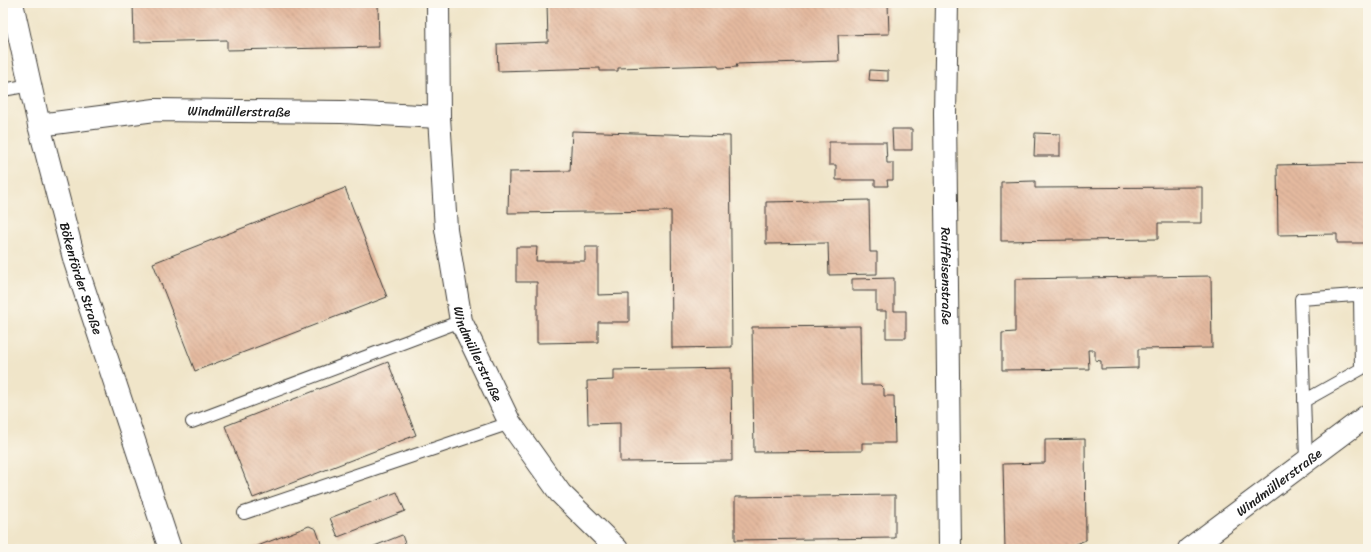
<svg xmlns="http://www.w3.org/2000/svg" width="1371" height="552" viewBox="0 0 1371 552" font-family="Sriracha,sans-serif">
  <defs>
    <pattern id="building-back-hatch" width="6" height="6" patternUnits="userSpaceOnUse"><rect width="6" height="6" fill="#e4b99f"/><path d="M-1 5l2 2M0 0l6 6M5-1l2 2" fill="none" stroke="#c39e88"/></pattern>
  </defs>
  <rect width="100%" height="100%" fill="#fbf7ec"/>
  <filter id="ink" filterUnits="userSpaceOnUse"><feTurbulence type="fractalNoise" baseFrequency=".025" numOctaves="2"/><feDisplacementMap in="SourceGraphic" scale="8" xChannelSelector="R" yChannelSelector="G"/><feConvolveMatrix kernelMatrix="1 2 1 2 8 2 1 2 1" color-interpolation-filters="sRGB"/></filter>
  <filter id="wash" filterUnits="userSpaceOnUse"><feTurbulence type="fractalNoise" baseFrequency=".012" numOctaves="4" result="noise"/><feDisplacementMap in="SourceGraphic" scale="16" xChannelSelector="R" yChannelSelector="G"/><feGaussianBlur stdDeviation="0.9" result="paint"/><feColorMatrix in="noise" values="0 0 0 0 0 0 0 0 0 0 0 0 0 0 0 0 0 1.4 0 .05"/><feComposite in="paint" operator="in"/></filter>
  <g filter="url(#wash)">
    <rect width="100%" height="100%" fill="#f0e5c9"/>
    <g id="blocks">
      <!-- building -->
      <path fill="url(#building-back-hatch)" d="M133,3H378L379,47L227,50V40L134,42Z
        M547,3H888L889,34L838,35L839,61L736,64L737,67L719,68L718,65L618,68V71H600V68L498,71L497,44L548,42Z
        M870,70L888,71V81L869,80Z
        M892,129H912V150H893Z
        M572,131L730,136L732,347L672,348L671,211L508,213L509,172L570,171Z
        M1035,133L1060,134V156H1034Z
        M829,142H886L887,163H893V180H887L888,186H875V180H836V165H829Z
        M1368,163V243H1337V234L1278,235L1277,165Z
        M1035,181V188L1202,187V223H1158V239L1001,241V182Z
        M345,188L387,297L195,371L153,263Z
        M869,200L870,252H877V274L829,275L828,243L766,244V202Z
        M516,247H537L536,261H585V247H598V295L629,294V322H598V342L537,343V282H516Z
        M1211,276L1212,348L1138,349V368L1101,369V361L1095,360V350H1088L1089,369L1002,370V333L1015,332V279Z
        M894,278V311H906V338H886V311H876V291H852V279Z
        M860,326L861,385H880L884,389V396H894L895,443H862V451L754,452L752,327Z
        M388,362L416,435L253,498L225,426Z
        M731,368L732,461L620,462V423L588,424L587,381L614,380V370Z
        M1085,439L1086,540L1062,549H1005L1003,464L1045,463V440Z
        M397,492L405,511L338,537L330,518Z
        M895,495V538L735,540V497Z
        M309,526L316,529L323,549H250Z
        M402,535L407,549H367Z"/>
    </g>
  </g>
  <g filter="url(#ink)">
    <use href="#blocks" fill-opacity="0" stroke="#3c3a36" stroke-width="1"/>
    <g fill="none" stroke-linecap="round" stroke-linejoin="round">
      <!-- service casing -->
      <g stroke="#3c3a36" stroke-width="14">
        <path id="service" d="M3,90L30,85
          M1304,401L1361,369L1360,295
          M192,422L461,321
          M1306,461L1301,299L1368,294
          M244,513L510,423"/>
      </g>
      <!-- minor casing -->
      <g stroke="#3c3a36" stroke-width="24">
        <g id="minor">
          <path id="s1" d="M438,3L439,117L446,229L461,321L510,423L560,493L617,549"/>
          <path id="s2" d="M947,3L945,113L950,549"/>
          <path id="s3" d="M39,125L155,110L342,112L439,117"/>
          <path id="s4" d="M1189,549L1368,415"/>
        </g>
      </g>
      <!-- secondary casing -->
      <g stroke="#3c3a36" stroke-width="24">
        <g id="secondary">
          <path id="s5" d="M12,3L39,125L75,262L170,549"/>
        </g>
      </g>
      <!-- service -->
      <use href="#service" stroke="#fff" stroke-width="12"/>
      <!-- minor -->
      <use href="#minor" stroke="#fff" stroke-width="22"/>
      <!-- secondary -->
      <use href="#secondary" stroke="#fff" stroke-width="22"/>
    </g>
  </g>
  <g text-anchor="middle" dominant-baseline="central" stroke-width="4" stroke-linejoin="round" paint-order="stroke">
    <!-- street labels -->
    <g font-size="13" fill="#1c1c1c" stroke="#fbf7ec">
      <text stroke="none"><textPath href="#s3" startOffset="201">Windmüllerstraße</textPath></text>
      <text stroke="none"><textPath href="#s2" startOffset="273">Raiffeisenstraße</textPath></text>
      <text stroke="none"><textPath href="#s5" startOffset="284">Bökenförder Straße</textPath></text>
      <text stroke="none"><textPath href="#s1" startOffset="356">Windmüllerstraße</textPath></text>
      <text stroke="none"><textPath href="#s4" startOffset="112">Windmüllerstraße</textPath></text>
    </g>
  </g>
  <!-- margin -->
  <rect width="1371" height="552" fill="none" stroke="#fbf7ec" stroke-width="16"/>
</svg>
